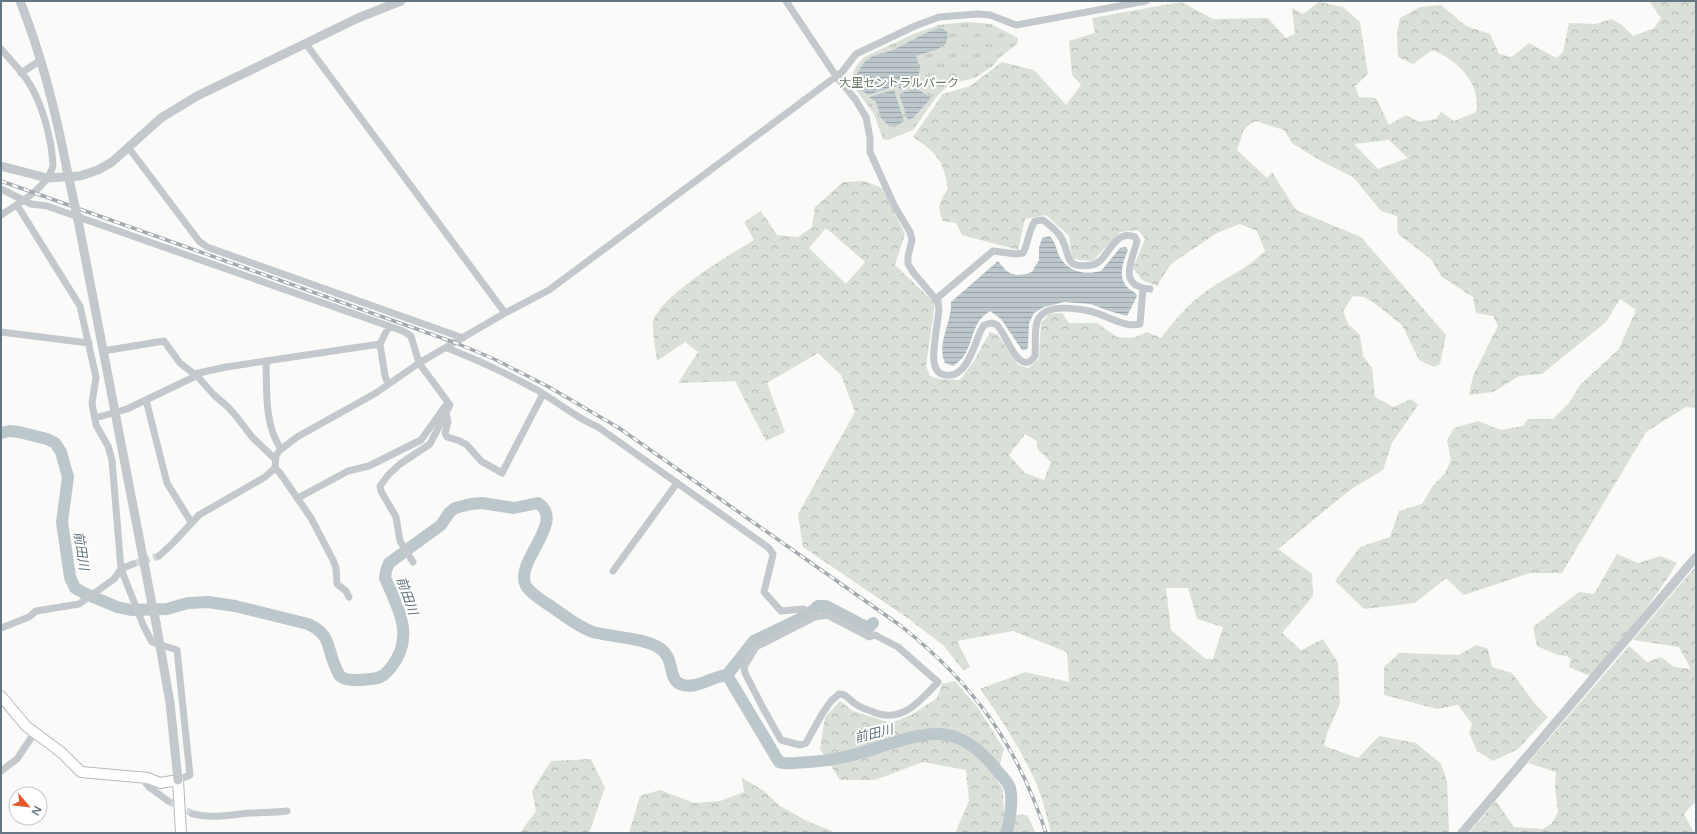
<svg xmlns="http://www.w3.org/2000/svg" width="1697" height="834" viewBox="0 0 1697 834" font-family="'Varela Round','Noto Sans JP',sans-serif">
  <defs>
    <pattern id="grass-tufts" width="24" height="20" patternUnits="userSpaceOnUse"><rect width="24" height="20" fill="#dadfd7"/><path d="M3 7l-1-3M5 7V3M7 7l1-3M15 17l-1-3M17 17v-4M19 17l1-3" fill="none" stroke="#b4b9b4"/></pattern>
    <pattern id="forest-crowns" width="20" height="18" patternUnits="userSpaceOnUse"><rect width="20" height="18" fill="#dadfd7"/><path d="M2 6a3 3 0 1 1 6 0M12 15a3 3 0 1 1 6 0" fill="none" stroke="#b4b9b4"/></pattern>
    <pattern id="water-rules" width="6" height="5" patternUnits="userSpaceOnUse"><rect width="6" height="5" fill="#bbc7cb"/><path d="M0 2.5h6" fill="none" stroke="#9ca6aa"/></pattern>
  </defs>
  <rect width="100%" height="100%" fill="#fafaf8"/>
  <!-- grass -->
  <path fill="url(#grass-tufts)" d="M967,22L991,24L1018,38V43L998,59L994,65L975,78L950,84L937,96L913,130L888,140L883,139L874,114L852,84L853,72L857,65L864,57L916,33L939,25Z"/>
  <!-- forest -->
  <path fill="url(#forest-crowns)" fill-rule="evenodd" d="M1649,1H1696V408L1686,407L1646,432L1562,573H1530L1464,595L1446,578L1415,603L1364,609L1335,581L1360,547L1390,537L1399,511L1422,504L1432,487L1445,473L1451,460L1447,440L1454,428L1478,421L1501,430L1523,426L1528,419H1553L1569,403L1580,385L1619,349L1636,310L1620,299L1606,322L1542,374L1519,376L1493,392L1469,395L1473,376L1498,326L1493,316L1476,313L1473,297L1442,277L1431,259L1398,234L1397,216L1381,211L1353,177L1323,162L1293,144L1284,130L1255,121L1244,129L1237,150L1267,178L1272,172L1296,210L1361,237L1446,335L1440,364L1434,367L1419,360L1402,325L1373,302L1364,297L1353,296L1343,311L1348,324L1360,335L1363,356L1372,368L1375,397L1393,407L1411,399L1418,405L1392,443L1383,470L1350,490L1278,549L1312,574L1313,596L1282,633L1301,650L1323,639L1338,663L1340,704L1327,733L1324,746L1358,758L1379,736L1416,743L1441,764L1447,781L1449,833H1051C1047,817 1043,800 1037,785C1022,751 1002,720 980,689L1025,672L1069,682L1067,652L1013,631L957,641L970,667L963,670L944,646L909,619L803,547L798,514L855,412L841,375L818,353L767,383L785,432L766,441L735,381L678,383L698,352L685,342L657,361C656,352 652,330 653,322C659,296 731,254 754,240L744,222L761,211L777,235L798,237L812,227L815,207L843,182L865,181L882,188L905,234L895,265L935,303L926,366L930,376L939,379L960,380L974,361L990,332L998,335L1018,365L1028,368L1039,359L1041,323L1049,314L1062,313L1069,323H1097L1117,337L1133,338L1147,332L1161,338C1173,323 1185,307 1201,295C1222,279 1246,270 1265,251L1257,231L1240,224L1217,233L1171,264L1157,286L1142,280L1133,268L1145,239L1138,230L1120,232L1093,261L1072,259L1069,236L1046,215L1025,219L1018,250L962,235L956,223L943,221C936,207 940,202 948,188C943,160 937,153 913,137L943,94L970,86L1002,62L1034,70L1066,105L1081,85L1072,75L1069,41L1095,33L1092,18L1181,2L1213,19L1268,18L1286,38L1295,34L1292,8L1303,14L1319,2L1343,7L1360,22L1368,74L1355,86L1359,97L1376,98L1389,125L1406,115L1419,122L1436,119L1441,112L1454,121L1476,112C1482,84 1457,59 1432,50L1413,64L1398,57L1397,33L1400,18L1420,7L1441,5L1466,26L1490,34L1499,54L1512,57L1529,43L1556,58L1563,52L1569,23L1595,24L1612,19L1622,25L1633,36L1654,28L1661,18ZM1389,140L1408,158L1378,169L1354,144ZM826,228L865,262L846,284L809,248ZM1025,434L1037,441L1038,450L1051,462L1044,480L1025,473L1009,455ZM1166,588H1188L1197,619L1223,627L1213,659H1206L1171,630Z
    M1617,554L1638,563L1661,556L1677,563C1652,604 1621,640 1590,676L1569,667L1571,659L1567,656L1557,655L1537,646L1533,627L1579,592L1594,594Z
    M1696,566V804L1694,803L1684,814L1694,833H1469L1496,801L1514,827L1543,829L1552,823L1558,812L1555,788L1556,772L1528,763L1629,646L1647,662L1661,657L1674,667L1691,669L1679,647L1633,640Z
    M1476,645L1488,649L1492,667L1512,673L1536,705L1548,717L1518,749L1493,761L1477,751L1469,733L1472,724L1458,705L1437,709L1384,695V667L1399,653L1459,655Z
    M955,681L978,708L1004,749L996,779L1003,789L1004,814L1027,815L1036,833H955L969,801L966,770L923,762L875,780H840L820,749L825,717L840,701L853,711L891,723L913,714L937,698L942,684Z
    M591,759L605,788L589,833H520L536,811L532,791L551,761Z
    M742,778L764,791L780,806L807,821L832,831L833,833H629L640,796L660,790L694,803L720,801L744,792Z"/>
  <!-- water -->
  <path fill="url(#water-rules)" d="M938,28H942L947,32C952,50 927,51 916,56L920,68L916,84L900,90L898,85L868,95L855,85C855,77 860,65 867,60C874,54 884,54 893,50C908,43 922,34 938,28Z
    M918,87L919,90L931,98L913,118L908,120L899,94Z
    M894,90L904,121L898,125L889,126L881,118L876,102L869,97Z
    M1050,236C1057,245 1056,251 1061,259C1071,273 1086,275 1101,271L1120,248L1126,247L1128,250C1123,262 1117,277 1128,288C1131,291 1135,291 1137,296L1127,316L1106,310L1091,304L1064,302L1044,307L1034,313L1029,323L1028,347L1026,350H1022L1001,319L990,311C966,326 977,351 953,366L945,363C936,343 952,323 951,302L998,261C1008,275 1015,278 1032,272L1039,260V248L1042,238Z"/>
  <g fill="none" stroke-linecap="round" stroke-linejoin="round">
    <!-- river -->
    <path stroke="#bbc7cb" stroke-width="12" d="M1,433L10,431L19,432L47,439L55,443L61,452L68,477L62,522L70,577L75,588L84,593L117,607L131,610L167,609L188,603L208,602L235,606L308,624C332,635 326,647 336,668C337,670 338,674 340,676C347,682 361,680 370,679C381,679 386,674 392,666C415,636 398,608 385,578L386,571L389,563L441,525L449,513L455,508L471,504L482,503L514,508L538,503C567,522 513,562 526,586C532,595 543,601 552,607C565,616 578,627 593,632C612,637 642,638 658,647C676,657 667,678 680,684C695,691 712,676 727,675L779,762C788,765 800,762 809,762C826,761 843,758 860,753C887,746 924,728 952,736C972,742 987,757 999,773C1003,777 1008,782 1010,788C1013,798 1010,823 1006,833
      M727,675L754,641L808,615L818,606H826L868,628L873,623"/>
    <!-- minor-tunnel -->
    <path stroke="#d5d9db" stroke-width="7" stroke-dasharray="7 3.5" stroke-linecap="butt" d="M133,564L159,556
      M168,801L193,814"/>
    <!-- secondary casing -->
    <g stroke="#b3babf" stroke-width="12">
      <path id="secondary" d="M1,696L26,726L62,753L81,772L148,778L160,783L178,780L181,833"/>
    </g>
    <!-- minor -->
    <path stroke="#c3c8cc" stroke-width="7" d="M786,1L836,76L855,99L866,117L870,138V152L894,205L910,232L912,240L908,256V264L913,272L938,302L939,309C938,322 932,350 934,362C935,368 938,374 945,375C967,379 974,345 981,330L984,325L991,323C993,323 995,324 997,325C1006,333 1019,379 1035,356C1036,346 1034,332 1037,322C1043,303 1074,308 1089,311C1105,314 1123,328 1140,324L1143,289
      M306,44L505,313
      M1,49C10,60 22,71 29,83C43,105 52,141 53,166C47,188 18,204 1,215
      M21,73L41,60
      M128,147L199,241L207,247L463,338
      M1,189L31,204L47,206L403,331L411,336L419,363L450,405L430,444L400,464L389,474L380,486L381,491L396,517L400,541L413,562
      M17,205L80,306L96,377L92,403L96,425L108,446L112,460L121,569L144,627L152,642L177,650L190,775L178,780
      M936,299L993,251L1016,254L1023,253C1029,242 1028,231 1035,221L1043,220C1050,225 1058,232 1062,239C1071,256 1063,269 1092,265C1109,262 1112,228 1135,237L1137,241C1132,261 1117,286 1150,289
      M1,332L89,343
      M447,348C478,360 508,374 537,390C558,402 576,418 598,427L769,548L773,554L772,559L764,592L781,611L804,609L815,617L827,615L869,637L875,635L898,647L938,682C919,702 901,725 871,711C865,709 859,707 854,703C850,700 845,693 839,694L831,701L822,714L806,743L800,745L781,740L763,708L745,673L744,667L756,647L815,617
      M103,351L164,341L180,363L198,377L214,395L228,407L236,416L252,437L275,459
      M266,361C267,390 264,425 281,449
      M194,374L226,367L380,344
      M388,384L385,376L380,344L389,326
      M146,400L167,483L191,522
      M446,413L448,422L445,433L447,437L460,441L467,445L481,461L502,473L543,394
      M95,418L127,409L196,376
      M275,468L280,473L311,518L333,560L336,568L337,584L346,591L349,597
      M298,498L348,471L369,466L421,440L446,405
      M159,556L173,543L199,515L265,477L275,468L276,456L279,451L297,437L376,393L419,363L505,313L549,290L842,72L856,54L915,26L939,17L977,14L990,15L1016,25L1146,1
      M613,571L677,483
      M1,628L29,617L36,611L79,604L114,579L121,569L133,564
      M1,771L17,759L35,732
      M141,777L149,787L168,801
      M193,814C210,818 223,816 240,814C256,812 271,813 287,811"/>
    <!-- tertiary -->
    <path stroke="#c3c8cc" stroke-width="9" d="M20,1C42,56 56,112 67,170
      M1,166L47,178L80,176L98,170L112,162L161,118L197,96L358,18L401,1
      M78,220L115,412
      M150,594L156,623
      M1462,833L1696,557"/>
    <!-- secondary -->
    <use href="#secondary" stroke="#fff" stroke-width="10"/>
    <!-- rail casing -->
    <g stroke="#a2aab0" stroke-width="3.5">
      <path id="rail" d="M1,181L456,343L494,359L549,387L619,428L901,626C974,684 1017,745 1046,833"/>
    </g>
    <!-- rail -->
    <use href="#rail" stroke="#fff" stroke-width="2" stroke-dasharray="6" stroke-linecap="butt"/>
    <!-- tertiary-bridge -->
    <path stroke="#c3c8cc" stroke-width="9" d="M67,170L78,220
      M115,412L150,594
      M156,623L170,703L178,780"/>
  </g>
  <g text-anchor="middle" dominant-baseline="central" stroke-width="4" stroke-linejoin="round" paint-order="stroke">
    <!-- park labels -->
    <g font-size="12" fill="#687a64" stroke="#fff">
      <text x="899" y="83">大里セントラルパーク</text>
    </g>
    <!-- water labels -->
    <g font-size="13" font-style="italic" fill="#60757c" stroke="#fff">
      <text transform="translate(81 551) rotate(81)">前田川</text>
      <text transform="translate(407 596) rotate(71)">前田川</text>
      <text transform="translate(874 734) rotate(-14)">前田川</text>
    </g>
  </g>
  <!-- border -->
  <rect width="1697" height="834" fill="none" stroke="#657683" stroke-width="4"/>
  <!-- north arrow -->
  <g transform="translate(28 806) rotate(118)"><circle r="19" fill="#ffffff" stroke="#c1c8cd"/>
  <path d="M0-3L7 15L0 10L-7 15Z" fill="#e4572e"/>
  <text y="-6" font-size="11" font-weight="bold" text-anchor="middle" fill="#657683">N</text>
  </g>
</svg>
